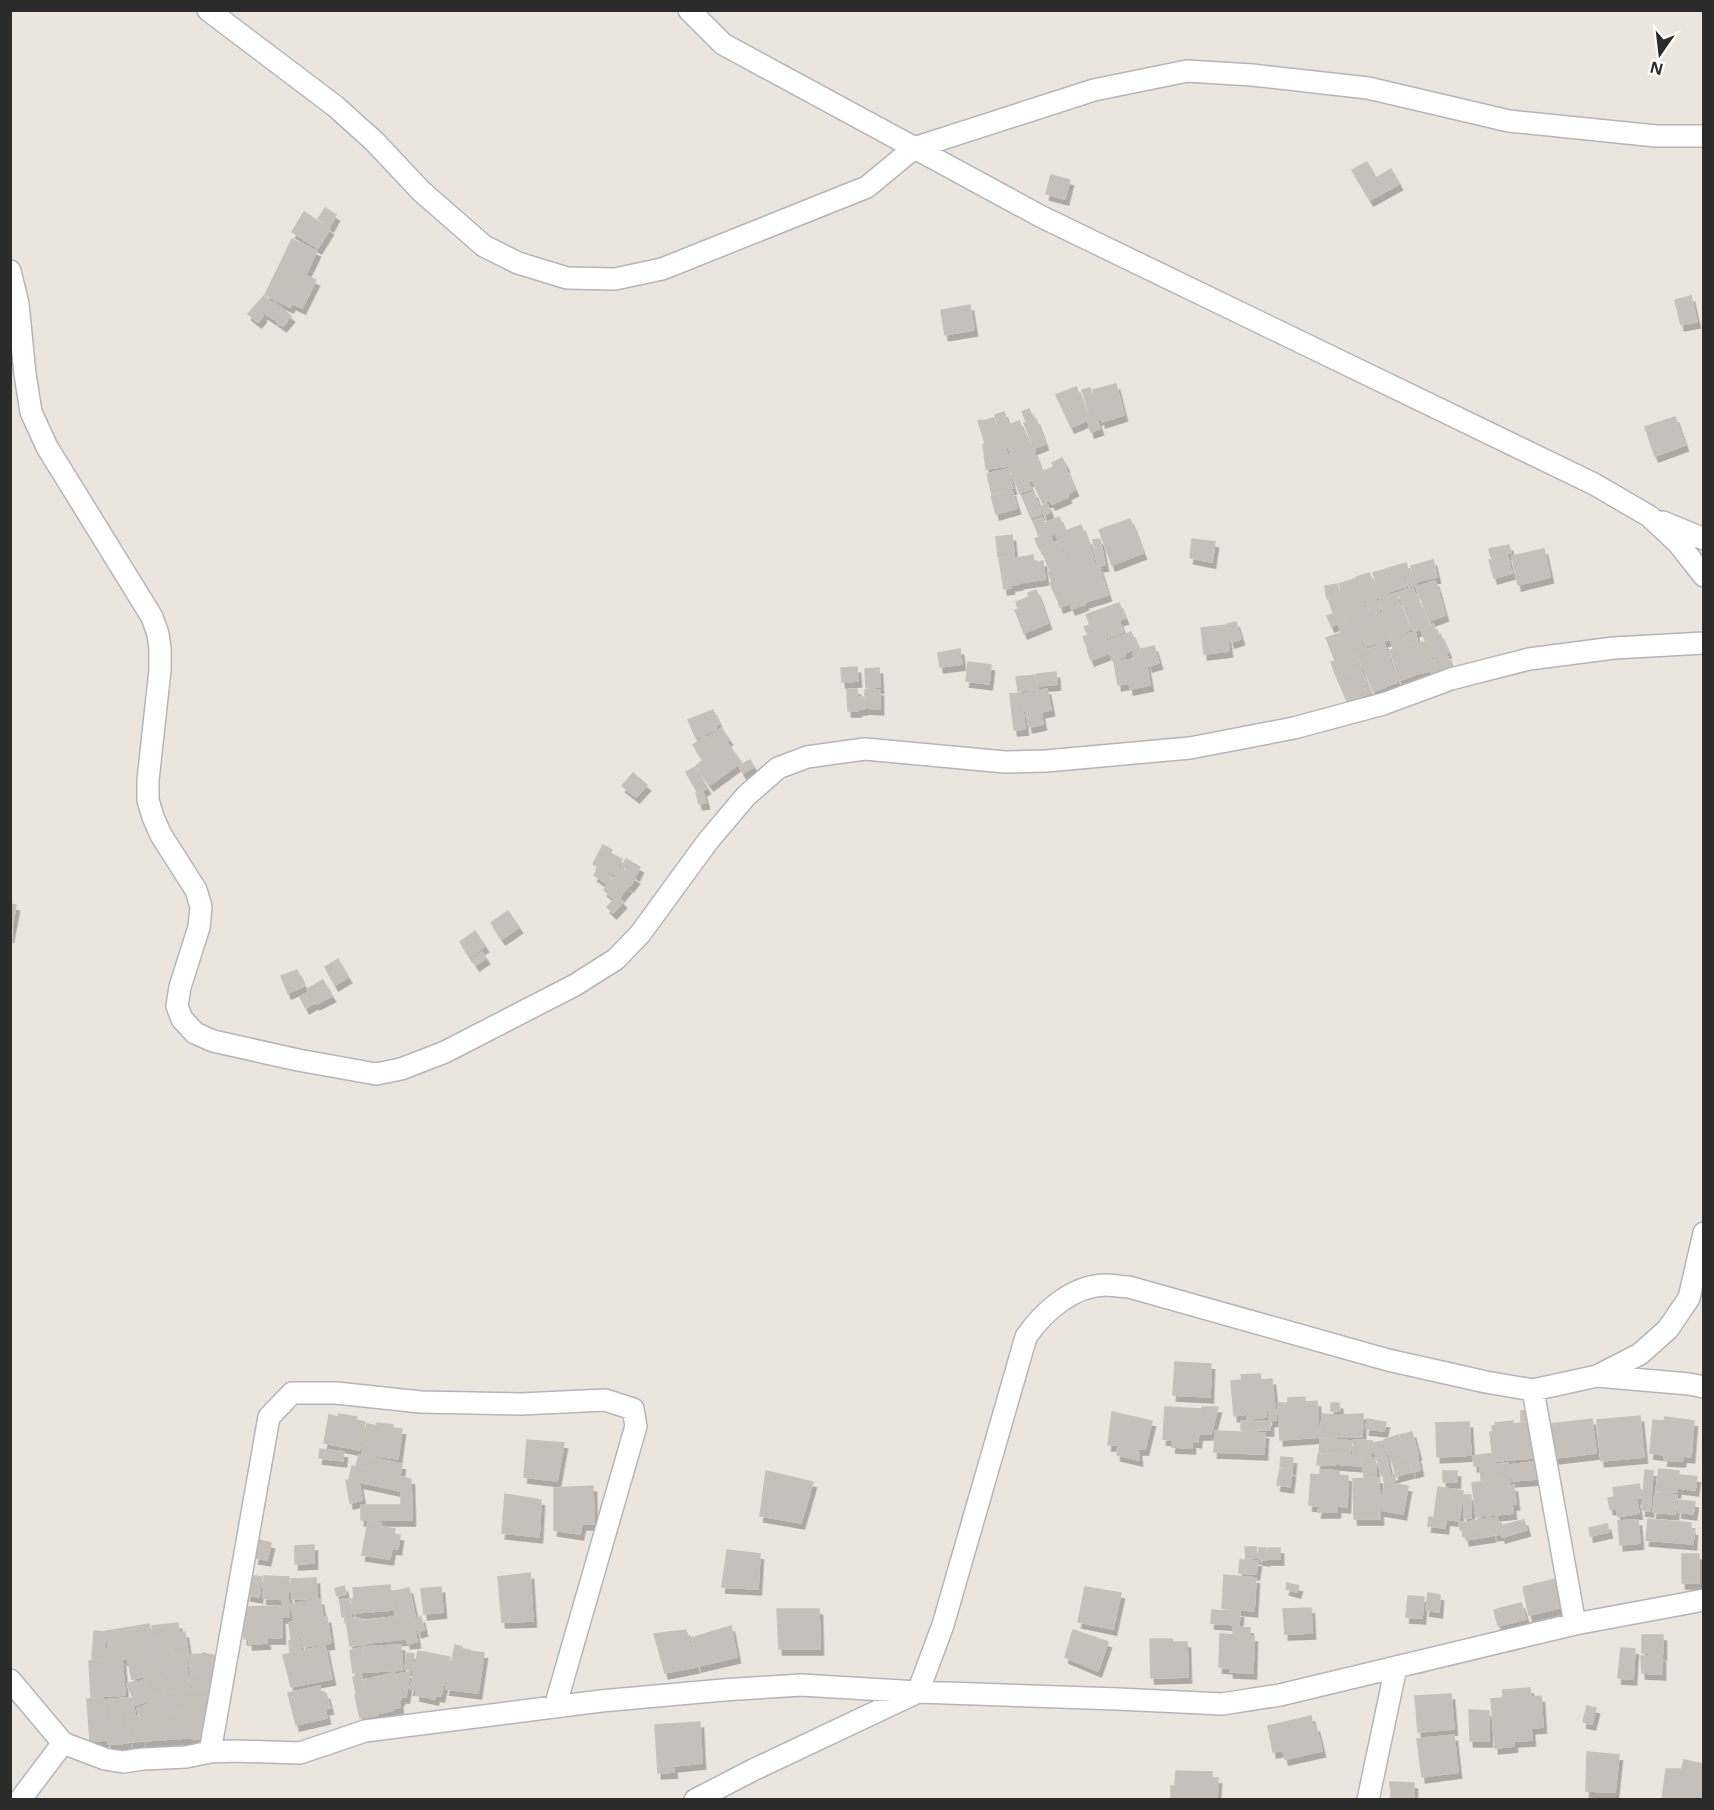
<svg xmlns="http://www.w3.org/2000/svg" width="1714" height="1810" viewBox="0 0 1714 1810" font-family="'Noto Sans',sans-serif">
  <defs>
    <filter id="shadow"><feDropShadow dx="3.5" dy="6" stdDeviation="0" flood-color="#0004"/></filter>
  </defs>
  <rect width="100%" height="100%" fill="#ece5de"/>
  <!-- building -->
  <path fill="#c5c0b9" stroke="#c8c1b7" stroke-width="1.5" filter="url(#shadow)" d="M1367,162L1376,178L1391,169L1399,184L1370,200L1352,170Z
    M1051,175L1070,180L1065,199L1046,194Z
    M325,208L336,215L330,226L318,219Z
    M304,212L330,229L318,248L292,232Z
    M292,239L317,251L290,307L265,295Z
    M307,276L316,280L302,308L293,304Z
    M264,296L272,303L263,314L254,307Z
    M1691,296L1697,322L1681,325L1675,300Z
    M274,302L282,308L273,319L265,313Z
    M970,305L974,330L945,335L941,310Z
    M254,307L263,316L258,322L248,314Z
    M283,309L291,316L283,326L275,320Z
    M1116,384L1124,415L1102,422L1093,390Z
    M1076,387L1090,419L1071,427L1056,395Z
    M1090,388L1100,418L1092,421L1082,390Z
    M1029,409L1033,417L1026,421L1022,412Z
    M1004,412L1008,424L999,427L995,415Z
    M1675,417L1685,445L1655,456L1645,427Z
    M994,418L1000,439L989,442L983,421Z
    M1036,419L1045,444L1034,448L1024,423Z
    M1097,419L1100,429L1091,432L1088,422Z
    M982,420L988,441L985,443L978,421Z
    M1019,421L1023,431L1009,438L1004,427Z
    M1003,427L1008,438L1002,440L998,428Z
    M1025,432L1031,447L1011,455L1006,440Z
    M1005,440L1008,466L993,468L989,442Z
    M989,443L991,468L986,469L983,444Z
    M1032,447L1041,470L1034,473L1036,478L1028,481L1016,453Z
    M1016,453L1022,470L1012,474L1009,466L1008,462L1010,461L1008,456Z
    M1062,458L1066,466L1056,470L1052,463Z
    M1053,467L1055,471L1065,467L1075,490L1067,494L1068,497L1052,504L1050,500L1043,503L1032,480L1038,478L1037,474Z
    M1008,469L1013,488L992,494L987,474Z
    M1023,470L1031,489L1020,493L1012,475Z
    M1012,491L1017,508L996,514L991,496Z
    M1034,492L1041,514L1031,518L1022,496Z
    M1047,504L1050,512L1044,515L1041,506Z
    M1059,517L1064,530L1051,535L1046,523Z
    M1042,518L1049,533L1039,536L1033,521Z
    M1130,519L1143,553L1112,565L1099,530Z
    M1081,525L1086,537L1061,547L1056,535Z
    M1049,533L1053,543L1039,548L1035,539Z
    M1012,535L1014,555L998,557L996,537Z
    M1088,539L1096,568L1071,575L1063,546Z
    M1100,539L1105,565L1098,566L1093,540Z
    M1192,539L1215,542L1212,562L1190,558Z
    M1058,542L1067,564L1050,571L1041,549Z
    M1509,545L1511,553L1491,557L1489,549Z
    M1544,549L1550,577L1518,585L1512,556Z
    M1033,555L1034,563L1043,561L1045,579L1019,583L1015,558Z
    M1507,555L1512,573L1494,578L1489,560Z
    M1014,556L1019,584L1011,585L1007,557Z
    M1006,558L1011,588L1004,589L999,559Z
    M1433,560L1437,577L1415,582L1411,566Z
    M1406,563L1409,573L1376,582L1373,573Z
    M1066,565L1070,575L1052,582L1048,572Z
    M1099,567L1108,595L1085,602L1076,575Z
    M1411,572L1416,585L1410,588L1405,575Z
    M1369,573L1379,597L1367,602L1357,577Z
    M1074,575L1085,604L1072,609L1060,580Z
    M1402,575L1406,586L1388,592L1384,582Z
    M1357,578L1364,602L1346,608L1339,584Z
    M1058,580L1065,596L1057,599L1050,583Z
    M1382,581L1387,595L1380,598L1375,584Z
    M1435,581L1439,593L1420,599L1416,587Z
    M1337,584L1340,596L1327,599L1325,586Z
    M1412,587L1418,601L1404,607L1398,593Z
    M1036,590L1040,600L1018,608L1016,602L1029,597L1028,593Z
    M1396,593L1399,604L1391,606L1388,596Z
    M1439,594L1445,615L1429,621L1422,600Z
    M1066,597L1068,604L1060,607L1058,600Z
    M1341,597L1345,608L1333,612L1329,601Z
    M1387,598L1391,609L1383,611L1379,601Z
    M1376,600L1380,609L1370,612L1367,603Z
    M1040,601L1048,623L1024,633L1015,610Z
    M1419,602L1428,625L1414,632L1404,608Z
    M1119,603L1125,618L1119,620L1123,632L1105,639L1094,612Z
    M1364,603L1368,613L1347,620L1344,610Z
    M1400,605L1403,613L1389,619L1385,611Z
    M1378,610L1382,619L1359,627L1355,618Z
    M1342,611L1346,621L1331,626L1327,616Z
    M1093,612L1105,642L1088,649L1083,637L1088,635L1084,627L1090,625L1086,615Z
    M1385,612L1396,636L1392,638L1380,614Z
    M1403,613L1411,629L1397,636L1389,620Z
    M1355,620L1366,648L1361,650L1350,622Z
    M1382,620L1390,639L1378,643L1371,624Z
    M1236,622L1241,639L1231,642L1227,624Z
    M1349,622L1354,636L1344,640L1339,626Z
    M1369,624L1372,631L1362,635L1359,628Z
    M1433,624L1437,634L1432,637L1427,627Z
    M1226,625L1229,651L1204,654L1201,628Z
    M1426,628L1430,638L1425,640L1421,630Z
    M1372,631L1377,642L1367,646L1362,636Z
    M1131,632L1138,647L1125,653L1119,637Z
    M1415,632L1417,641L1393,648L1390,639Z
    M1340,633L1349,655L1335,660L1326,638Z
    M1440,634L1448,652L1435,658L1427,640Z
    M1118,637L1125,656L1113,661L1105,642Z
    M1355,637L1360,651L1350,655L1344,641Z
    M1426,641L1432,657L1429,658L1423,643Z
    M1422,642L1430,671L1416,674L1408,646Z
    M1105,643L1109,653L1091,660L1087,650Z
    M1384,643L1397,682L1386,686L1373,647Z
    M1407,645L1415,675L1408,677L1399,648Z
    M1154,646L1159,663L1149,666L1146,655L1134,658L1133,651Z
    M1371,648L1386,687L1373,691L1358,653Z
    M1398,648L1407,678L1399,680L1390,650Z
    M960,649L962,664L940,667L938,653Z
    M1356,654L1361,667L1336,676L1331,662Z
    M1447,655L1452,670L1432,676L1428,661Z
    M1145,657L1150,685L1130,689L1129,683L1118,685L1114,662Z
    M968,662L991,665L989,684L966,681Z
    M857,667L858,681L842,682L841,668Z
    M879,668L880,687L866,688L865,669Z
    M1361,669L1370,693L1347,701L1337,678Z
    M1056,672L1057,684L1038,686L1037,674Z
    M1036,675L1038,689L1018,691L1016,677Z
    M847,689H857L858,711H848Z
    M1047,689L1051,710L1041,712L1043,724L1029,727L1022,694Z
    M865,690H880V709L865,708Z
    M1021,693L1025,729L1014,730L1010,694Z
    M858,697H863L864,709H859Z
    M713,710L719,724L715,726L716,729L696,738L688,720Z
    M721,728L729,739L716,748L708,737Z
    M705,736L716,751L703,760L693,745Z
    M726,741L741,762L710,785L696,766Z
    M750,760L754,767L743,773L739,766Z
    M695,767L707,788L698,793L686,772Z
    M633,773L647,785L636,797L622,786Z
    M703,792L706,803L699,804L696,793Z
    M603,845L612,850L602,869L593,864Z
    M611,854L622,859L614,874L604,869Z
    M626,859L640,867L636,875L622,866Z
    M599,868L611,876L607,884L594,875Z
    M620,868L636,878L630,886L615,876Z
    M614,877L628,887L619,898L617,896L614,899L604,890Z
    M617,896L623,902L613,913L607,907Z
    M10,904L16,905L10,937Z
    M508,911L519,927L502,939L491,923Z
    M475,931L485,946L470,957L460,942Z
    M482,952L486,958L476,965L472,959Z
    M338,959L348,977L335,985L325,967Z
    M297,970L304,986L288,993L281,976Z
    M323,980L332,996L316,1004L307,989Z
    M308,992L314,1003L306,1008L300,997Z
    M1175,1362L1211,1364L1210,1397L1173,1395Z
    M1260,1374L1261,1380L1272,1379L1275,1409L1266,1410V1417L1247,1419V1414L1234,1416L1231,1381L1242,1380L1241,1375Z
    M1305,1397V1402L1317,1401L1319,1437L1280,1440L1278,1403H1288V1398Z
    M1331,1403H1339L1340,1411H1331Z
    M1165,1407L1201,1409L1198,1442L1192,1441V1448L1172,1447L1173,1440L1163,1439Z
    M1202,1407H1218L1211,1434H1200Z
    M1269,1410H1276V1420L1269,1421Z
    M1521,1411L1536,1412V1421H1521Z
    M1112,1412L1152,1421L1145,1449H1138L1139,1460L1117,1455L1118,1445H1108Z
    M339,1414L357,1417L356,1420L365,1422L360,1450L324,1443L329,1415L339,1417Z
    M1322,1414L1337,1415L1336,1438L1321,1437Z
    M1363,1414L1362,1437H1338V1415Z
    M1640,1416L1644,1457L1601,1461L1597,1420Z
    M1665,1417L1694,1421L1691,1457L1683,1456L1682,1461L1664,1460L1665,1455L1650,1453L1653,1420L1664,1421Z
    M1367,1419L1386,1422L1384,1431L1366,1429Z
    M1592,1419L1596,1453L1555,1458L1551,1424Z
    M1241,1421H1270V1430H1241Z
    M1513,1421V1424L1528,1422L1532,1458L1496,1461L1495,1452H1492L1490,1432H1493L1492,1426L1496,1425L1495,1423Z
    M1469,1422L1471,1455L1437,1457L1436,1423Z
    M377,1423L393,1425V1428L402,1429L398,1459L362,1454L367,1424L377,1426Z
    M1215,1431L1265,1433L1264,1454L1214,1452Z
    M1412,1432L1418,1454L1407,1457L1400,1435Z
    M1398,1435L1406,1457L1391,1462L1384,1440Z
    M1320,1439L1352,1441L1350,1454L1319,1452Z
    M527,1440L564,1443L557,1481L524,1477Z
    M1354,1440L1372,1441L1371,1456L1353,1455Z
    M1384,1441L1386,1451L1374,1454L1372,1443Z
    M320,1449L344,1452L343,1461L319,1458Z
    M1385,1452L1390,1473L1381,1475L1376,1454Z
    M1494,1453L1495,1463L1474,1466L1473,1456Z
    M1318,1454L1336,1455L1335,1465H1317Z
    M359,1455L402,1464L400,1475L356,1466Z
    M1337,1455L1361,1456V1466L1336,1464Z
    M1417,1456L1420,1470L1413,1472L1410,1457Z
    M1281,1457L1293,1458L1292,1469L1280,1467Z
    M1363,1458H1375L1376,1476L1364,1477Z
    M1408,1459L1411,1472L1396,1476L1393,1463Z
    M1534,1462L1536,1479L1512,1481L1510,1465Z
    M1508,1463L1510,1477L1481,1480L1480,1466Z
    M352,1466L411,1479L412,1520H361V1505H401V1491L349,1480Z
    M1280,1469L1292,1471L1290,1487L1277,1485Z
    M1659,1469L1679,1471L1677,1492L1656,1491Z
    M1320,1470L1339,1471V1475L1348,1476L1347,1507L1337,1506V1512H1318L1319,1506L1309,1505L1311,1474L1320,1475Z
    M1645,1470L1653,1471L1650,1511L1642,1510Z
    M766,1471L813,1482L801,1523L760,1516Z
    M1443,1471H1457V1482H1443Z
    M1384,1475H1395V1481H1384Z
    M1680,1475L1697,1477L1695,1490L1679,1488Z
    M1379,1478L1380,1519H1354L1353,1479Z
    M1509,1478L1510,1486H1514L1516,1504H1512L1513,1513L1476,1517L1472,1483Z
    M346,1480L359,1483L362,1500L350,1503Z
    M1385,1482L1408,1486L1403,1514L1380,1510Z
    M1639,1484L1642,1498H1636L1639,1513L1618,1517L1616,1508L1610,1509L1608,1498L1614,1497L1613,1488Z
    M593,1486L594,1524H582L580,1534L554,1530V1488Z
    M1438,1487L1463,1491L1459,1521L1434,1517Z
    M1655,1493L1677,1495L1675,1514L1653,1512Z
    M505,1494L541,1500L539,1537L502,1533Z
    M1464,1495H1471V1518H1464Z
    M1679,1500L1695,1502L1693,1514L1678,1512Z
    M1429,1517L1446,1519L1445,1528L1428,1526Z
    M1497,1517L1501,1534L1494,1535L1491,1519Z
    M1490,1518L1491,1527L1472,1529L1471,1521Z
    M1648,1519L1691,1523V1529L1694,1530L1693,1544L1646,1540Z
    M1524,1520L1527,1530L1502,1537L1499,1526Z
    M1638,1520L1640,1543L1620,1545L1618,1521Z
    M368,1521L381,1523L380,1527L395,1529L394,1534L400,1535L398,1549L392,1548L390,1559L362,1555Z
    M1459,1522H1470V1530H1460Z
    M1607,1524L1609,1532L1590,1536L1589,1528Z
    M1490,1527L1492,1536L1466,1540L1464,1532Z
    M259,1540L271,1543L267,1560L255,1558Z
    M314,1545V1563L295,1564V1546Z
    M1245,1547H1256L1257,1558L1246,1559Z
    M1259,1548H1266V1560L1259,1559Z
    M1268,1548H1280V1559H1267Z
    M727,1550L760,1554L758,1589L722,1587Z
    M1682,1554H1699V1583H1682Z
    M1240,1560L1258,1561L1256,1574L1239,1573Z
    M530,1573L533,1621L502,1622L498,1577Z
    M250,1575L262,1577L259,1597L247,1595Z
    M1224,1575L1256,1578L1254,1611L1222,1608Z
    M264,1576L289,1577L288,1600L263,1598Z
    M316,1578L317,1598L292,1599L291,1579Z
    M1556,1579L1563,1607L1529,1615L1523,1587Z
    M1287,1583L1299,1586L1297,1592L1286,1589Z
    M390,1585L392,1610L353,1613L351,1599H354L353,1588Z
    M344,1586L346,1594L337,1596L335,1589Z
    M441,1587L443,1612L424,1614L421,1589Z
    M1085,1587L1121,1593L1113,1629L1078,1622Z
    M409,1588L415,1616L402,1618L401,1616L396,1617L391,1592Z
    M1428,1593L1440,1595L1439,1612L1426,1610Z
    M1408,1596L1424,1597L1422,1618L1406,1617Z
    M320,1599L323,1616L294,1621L291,1604Z
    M349,1599L351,1616L342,1617L340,1600Z
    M289,1601V1617H283L282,1602Z
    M1521,1603L1526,1619L1498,1626L1494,1610Z
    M281,1606L282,1638H266L267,1643L249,1644V1639H244L243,1607Z
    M1311,1608L1312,1633L1285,1634L1283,1609Z
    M777,1609H819L820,1649H779Z
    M1212,1610L1240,1612L1239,1625L1211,1623Z
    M401,1616L404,1639L368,1643L367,1633H364L362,1621Z
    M327,1617L331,1643L303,1647L302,1637L291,1639L289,1623Z
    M421,1617L424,1630L418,1632L415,1618Z
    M360,1618L362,1634H366L367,1644L350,1646L346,1619Z
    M413,1618L417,1642L407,1643L403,1620Z
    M178,1623L179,1633L185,1632L188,1653L173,1655L170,1637L154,1639L152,1626Z
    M149,1624L152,1640L109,1648L106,1631Z
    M731,1626L737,1657L698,1666L691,1638Z
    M1233,1627L1250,1628V1635L1233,1633Z
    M686,1630L696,1667L665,1673L654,1634Z
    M1073,1630L1108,1642L1098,1671L1065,1657Z
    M94,1631L106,1632L104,1659H92Z
    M1220,1634L1254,1636L1253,1673L1230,1672V1668L1219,1667Z
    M1642,1635H1663V1654L1642,1653Z
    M168,1638L171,1656L154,1659L151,1641Z
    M299,1639L301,1650L290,1652L289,1641Z
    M1150,1639H1172L1173,1642H1187L1188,1677L1151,1678Z
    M150,1641L153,1654L124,1659L121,1647Z
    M401,1645L402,1670L367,1672V1663H364L363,1647Z
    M455,1645L462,1647V1649L469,1650V1651L484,1653L478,1693L446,1689L450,1661H452Z
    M121,1646L123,1657L107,1660L105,1649Z
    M325,1646L332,1679L291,1687L283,1655Z
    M361,1648L363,1664H365L366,1672L353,1673L350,1650Z
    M1621,1648L1635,1649L1633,1679L1618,1678Z
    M418,1651L450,1657L441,1696L436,1695L435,1699L416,1695L417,1690L410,1689Z
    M203,1653L222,1657L215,1691L200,1688L203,1674H199Z
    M407,1653L414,1654L412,1670L405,1669Z
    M202,1654L199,1673L191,1672L187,1655Z
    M153,1655L157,1674L132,1679L128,1660Z
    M185,1655L190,1688L166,1692L155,1659Z
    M1641,1656H1662V1674L1642,1673Z
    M122,1659L125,1695L91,1697L89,1661Z
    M410,1672L406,1697H401L398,1674Z
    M196,1673L202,1675L199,1688H193L189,1675Z
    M395,1673L401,1699L399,1700L400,1707L393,1708L394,1710L381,1713L380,1711L378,1712L377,1708L369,1709L364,1680Z
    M158,1674L164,1692L151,1696L145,1678Z
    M361,1675L364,1692L356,1693L353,1677Z
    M144,1680L149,1696L142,1698L137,1683Z
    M136,1681L144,1702L136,1705L127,1684Z
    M320,1686L321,1694L326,1693L330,1708L325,1709L327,1718L296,1725L288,1693Z
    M1530,1688L1531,1697L1541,1696L1543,1727L1531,1728L1532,1740L1514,1741V1746L1495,1748L1491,1699L1503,1698V1690Z
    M195,1689L208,1690L210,1708L187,1709L180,1691Z
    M179,1691L185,1707L158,1717L148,1698Z
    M364,1693L367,1711L377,1709L378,1715L360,1718L355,1695Z
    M1451,1694L1454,1729L1418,1732L1415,1696Z
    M103,1698L106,1740L90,1741L87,1699Z
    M125,1698L128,1743L108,1744L105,1700Z
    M132,1698L135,1714L128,1715L125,1699Z
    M148,1698L156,1716L153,1717L145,1699Z
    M146,1705L152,1717L142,1720L137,1709Z
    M1587,1706L1596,1708L1592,1724L1583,1722Z
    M185,1709L212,1710L206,1739L186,1738L175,1713Z
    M1469,1710L1489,1711V1741H1470Z
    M173,1713L185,1738L143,1741L141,1721Z
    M140,1716L141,1741L130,1742L128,1717Z
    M1311,1716L1313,1727L1316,1726L1322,1751L1285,1759L1283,1750L1273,1752L1268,1726Z
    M700,1722L702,1763L673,1766L674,1772L658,1773L655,1725Z
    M1454,1735L1458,1772L1422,1777L1417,1739Z
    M1587,1752L1619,1755L1615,1792L1586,1791Z
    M1684,1760L1704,1764L1703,1800H1662L1666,1769H1682Z
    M1176,1771L1212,1772V1778H1218L1217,1800H1181V1798L1171,1797V1786H1175Z
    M1390,1782L1414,1783V1789L1390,1788Z
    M1391,1789L1414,1790V1800H1391Z"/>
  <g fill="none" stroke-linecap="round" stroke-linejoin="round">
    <!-- minor casing -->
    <g stroke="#b1b5be" stroke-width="24">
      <path id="minor" d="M208,10L335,106L375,142L421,191L484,246L518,263L567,278L615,279L662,269L867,187L914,148L1094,90L1187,71L1252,75L1368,88L1509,121L1656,136H1704
        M689,10L723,44L1042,217L1594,484L1649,516L1678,543L1704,576
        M10,271L18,304L25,374L31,412L47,447L152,617L158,634L160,648V670L148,780V800L153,817L161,835L196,890L201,907L199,927L180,987L177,1006L182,1019L195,1033L213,1041L298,1060L376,1074L401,1069L445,1052L575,985L616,959L640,934L708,841L746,796L778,768L807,757L865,749L1005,762L1046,761L1190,748L1294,728L1383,704L1451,679L1529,659L1614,648L1704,643
        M1663,522L1704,539
        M1597,1376L1689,1384L1704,1387
        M1533,1390L1575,1624
        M10,1680L63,1743L105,1759L123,1762L143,1759L186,1757L210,1752L234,1751L300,1753L365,1731L601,1701L723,1690L801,1685L918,1692L1118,1699L1222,1704L1280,1695L1575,1624L1704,1600
        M210,1752L269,1417L292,1393H336L421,1402L521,1404L605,1400L633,1409L636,1426L555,1707
        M20,1800L63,1743
        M695,1800L753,1770L918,1692L943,1625L1026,1337C1043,1312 1073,1285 1106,1285C1113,1285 1121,1287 1129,1287L1388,1360L1486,1382L1533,1390L1597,1376L1640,1354L1668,1329L1689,1298L1704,1233
        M1368,1800L1396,1667"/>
    </g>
    <!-- minor -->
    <use href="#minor" stroke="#fff" stroke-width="21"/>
  </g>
  <!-- border -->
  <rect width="1714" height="1810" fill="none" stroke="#2b2b2b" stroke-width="24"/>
  <!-- north arrow -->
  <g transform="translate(1660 54) rotate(194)" stroke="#ffffff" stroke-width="4.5" paint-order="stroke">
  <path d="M0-4.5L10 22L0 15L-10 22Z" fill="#2b2b2b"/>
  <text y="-9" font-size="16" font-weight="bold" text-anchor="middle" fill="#2b2b2b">N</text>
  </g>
</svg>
